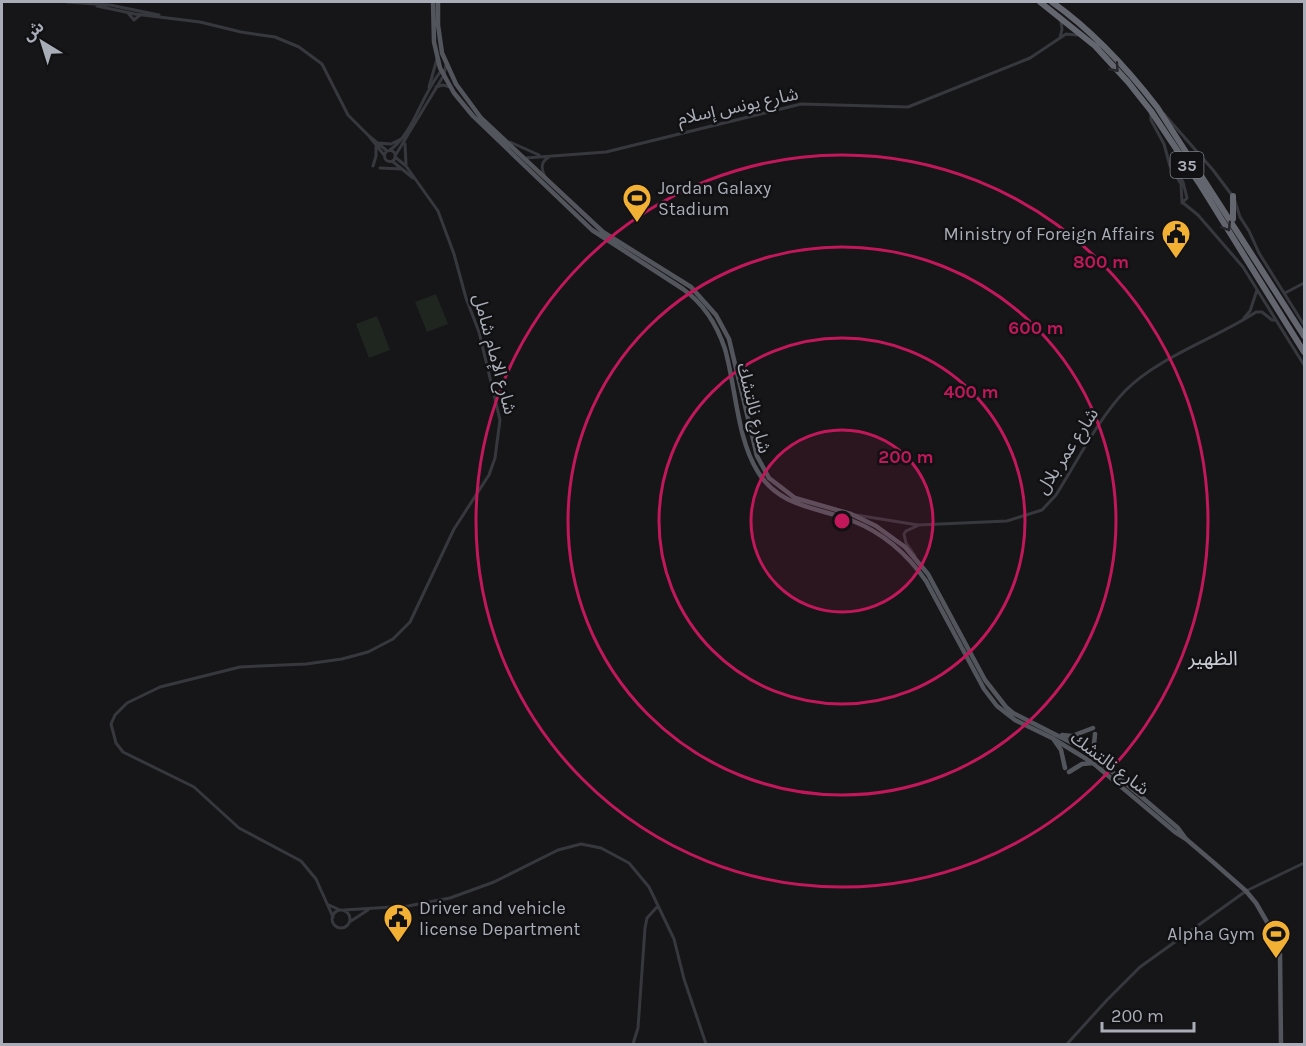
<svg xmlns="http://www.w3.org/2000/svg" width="1306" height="1046" viewBox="0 0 1306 1046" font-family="Karla,'Noto Sans Arabic',sans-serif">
  <rect width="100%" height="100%" fill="#161618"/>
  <!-- green -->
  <path fill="#1e261f" d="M436,294L448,324L427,332L415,302Z
    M377,316L390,350L369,358L356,324Z"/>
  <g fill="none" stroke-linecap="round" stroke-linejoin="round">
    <!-- minor -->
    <path stroke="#37383d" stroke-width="3" d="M67,2L110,5L159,15
      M97,6L135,14L200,22L241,32L275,37L299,47L322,64L348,115L369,136L384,155
      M128,13L134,20L140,15
      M1060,38L1062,29L1061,21
      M429,87L437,59
      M436,87L443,85L450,87
      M1151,113V120L1164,144L1170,166L1181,184L1182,202L1198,215L1243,267L1304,365
      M1164,114L1213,170L1234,198L1240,217L1249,231L1259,253L1304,325
      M369,136L386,150
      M510,142L539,155
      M378,143L391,144L401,139
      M405,144L406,164
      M390,150C414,133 422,93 442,70
      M384.5 156a5.5 5.5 0 1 1 11 0a5.5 5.5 0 1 1-11 0Z
      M395,156L444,75L446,65
      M526,158L606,152L801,104L908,107L1030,58L1066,34L1077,35
      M392,161L413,178
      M373,166L376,156V147
      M380,168L402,169
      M545,177C541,169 540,162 549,157
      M1182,203L1187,198L1183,182L1173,166L1174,161H1179L1191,175
      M1285,293L1304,283
      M1244,318L1250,311L1257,290
      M856,515L918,525L1007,521L1042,510L1056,495C1077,462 1098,419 1125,391C1158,357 1217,338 1256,312H1262L1272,320H1276
      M915,556L906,543L904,534L906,531L917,526
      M329,905L340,910
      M344,910L408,906L450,898L494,882L558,850L581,844L601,848L629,863L649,887L674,939L684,979L706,1044
      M332 919a9 9 0 1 1 18 0a9 9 0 1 1-18 0Z
      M333,917L316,879L301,861L239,828L194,787L123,752L116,743L111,724L115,715L127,703L160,687L240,667L306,664L342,659L368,652L393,639L410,622L454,529L489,475L495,458L500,420L479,332L466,298L454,254L438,211L406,166L395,157
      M351,921L368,910
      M633,1044L638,1028L645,928L647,918L657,907
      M1067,1044L1107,1000L1140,967L1246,891L1304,863"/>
    <!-- major -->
    <path stroke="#53555c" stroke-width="4.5" d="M433,2L434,42L440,68L454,93L473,116L592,230L683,289C704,304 717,325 725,349C736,388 737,439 758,472C780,508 818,507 853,521C883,533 908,555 926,581L984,689L997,706L1015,720L1052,738L1093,763L1175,832L1186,839L1213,862L1246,891L1256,903L1267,922L1280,954L1281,1044
      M438,2V25L442,53L456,84L481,118L603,232L691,287L716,315L729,339L757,456L769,478L795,498L851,514L876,526L905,547L928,574L985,680L1006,707L1013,713L1078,746L1097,759L1178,828L1186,839
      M1095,734L1094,744L1097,759
      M1062,735L1072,736L1093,728
      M1054,740L1061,750L1065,768
      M1069,772L1082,764L1093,763"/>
    <!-- highway -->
    <path stroke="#63666e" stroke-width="6" d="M1040,2L1095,46L1128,82L1151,111L1199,183L1304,352
      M1052,2C1093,31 1126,67 1157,107L1304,336
      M1233,219V196"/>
  </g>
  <!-- one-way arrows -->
  <defs><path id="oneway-chevron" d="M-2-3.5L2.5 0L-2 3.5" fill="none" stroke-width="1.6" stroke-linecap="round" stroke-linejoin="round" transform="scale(1.5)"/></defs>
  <g stroke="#26262a">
    <use href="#oneway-chevron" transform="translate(1115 68) rotate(48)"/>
    <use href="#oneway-chevron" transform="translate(1227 227) rotate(58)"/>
  </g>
  <!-- distance rings -->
  <circle cx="842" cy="521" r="91" fill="#c2185b" fill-opacity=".12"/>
  <g fill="none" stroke="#c2185b" stroke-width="3">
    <circle cx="842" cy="521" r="91"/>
    <circle cx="842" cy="521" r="183"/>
    <circle cx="842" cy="521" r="274"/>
    <circle cx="842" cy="521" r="366"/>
  </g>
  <!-- icons -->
  <defs>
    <g id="stadium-pin" transform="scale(1.5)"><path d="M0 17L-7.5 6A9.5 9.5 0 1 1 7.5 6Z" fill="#f2b134" stroke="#111113"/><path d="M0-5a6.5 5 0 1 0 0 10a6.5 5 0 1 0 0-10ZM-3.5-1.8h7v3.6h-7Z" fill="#111"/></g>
    <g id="civic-pin" transform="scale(1.5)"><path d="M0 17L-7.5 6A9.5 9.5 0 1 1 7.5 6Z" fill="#f2b134" stroke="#111113"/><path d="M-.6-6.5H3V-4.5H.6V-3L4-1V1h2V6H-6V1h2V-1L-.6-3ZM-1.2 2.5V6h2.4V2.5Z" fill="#111"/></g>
  </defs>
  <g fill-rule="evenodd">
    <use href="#stadium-pin" x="637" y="198"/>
    <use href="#civic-pin" x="1176" y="234"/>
    <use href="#civic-pin" x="398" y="918"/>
    <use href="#stadium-pin" x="1276" y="934"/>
  </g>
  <g text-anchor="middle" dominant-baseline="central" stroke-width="5" stroke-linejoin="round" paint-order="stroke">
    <!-- shield labels -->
    <rect fill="#111113" stroke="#7b7e86" stroke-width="1.5" x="1170.5" y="152" width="33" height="26" rx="4.5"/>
    <g font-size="16" font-weight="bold" fill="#a8adb8">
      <text x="1187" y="165">35</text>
    </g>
    <!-- street labels -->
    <g font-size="18" fill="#a8adb8" stroke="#111113">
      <text transform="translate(738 106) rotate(-12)">شارع يونس إسلام</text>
      <text transform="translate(495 354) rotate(75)">شارع الإمام شامل</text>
      <text transform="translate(754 408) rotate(76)">شارع نالتشك</text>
      <text transform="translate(1067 451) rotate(-57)">شارع عمر بلال</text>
      <text transform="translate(1110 763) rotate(37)">شارع نالتشك</text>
    </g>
    <!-- poi labels -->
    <g font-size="18" fill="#a8adb8" stroke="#111113" text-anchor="start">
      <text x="658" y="188">Jordan Galaxy<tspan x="658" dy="21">Stadium</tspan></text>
      <text x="1155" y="234" text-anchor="end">Ministry of Foreign Affairs</text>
      <text x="419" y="908">Driver and vehicle<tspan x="419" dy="21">license Department</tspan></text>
      <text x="1255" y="934" text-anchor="end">Alpha Gym</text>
    </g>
    <!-- neighbourhood labels -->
    <g font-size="20" fill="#c9ccd4" stroke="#111113">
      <text x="1213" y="658">الظهير</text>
    </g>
  </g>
  <circle cx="842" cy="521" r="9" fill="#c2185b" stroke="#111113" stroke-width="3"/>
  <g font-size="18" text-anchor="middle" font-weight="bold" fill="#c2185b" stroke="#111113" stroke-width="5" stroke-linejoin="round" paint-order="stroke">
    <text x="1101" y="268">800 m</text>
    <text x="1036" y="334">600 m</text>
    <text x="971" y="398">400 m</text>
    <text x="906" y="463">200 m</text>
  </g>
  <!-- border -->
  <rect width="1306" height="1046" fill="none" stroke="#a8adb8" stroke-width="6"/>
  <!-- north arrow -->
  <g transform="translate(42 42) rotate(322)" stroke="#111113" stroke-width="4.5" paint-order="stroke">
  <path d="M0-4.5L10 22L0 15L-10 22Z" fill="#a8adb8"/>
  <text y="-9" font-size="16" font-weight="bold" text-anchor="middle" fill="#a8adb8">ش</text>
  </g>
  <!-- scale -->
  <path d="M1102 1022v9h92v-9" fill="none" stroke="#a8adb8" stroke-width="3"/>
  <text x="1111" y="1022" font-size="18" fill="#a8adb8" stroke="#111113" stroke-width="4.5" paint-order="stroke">200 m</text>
</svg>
